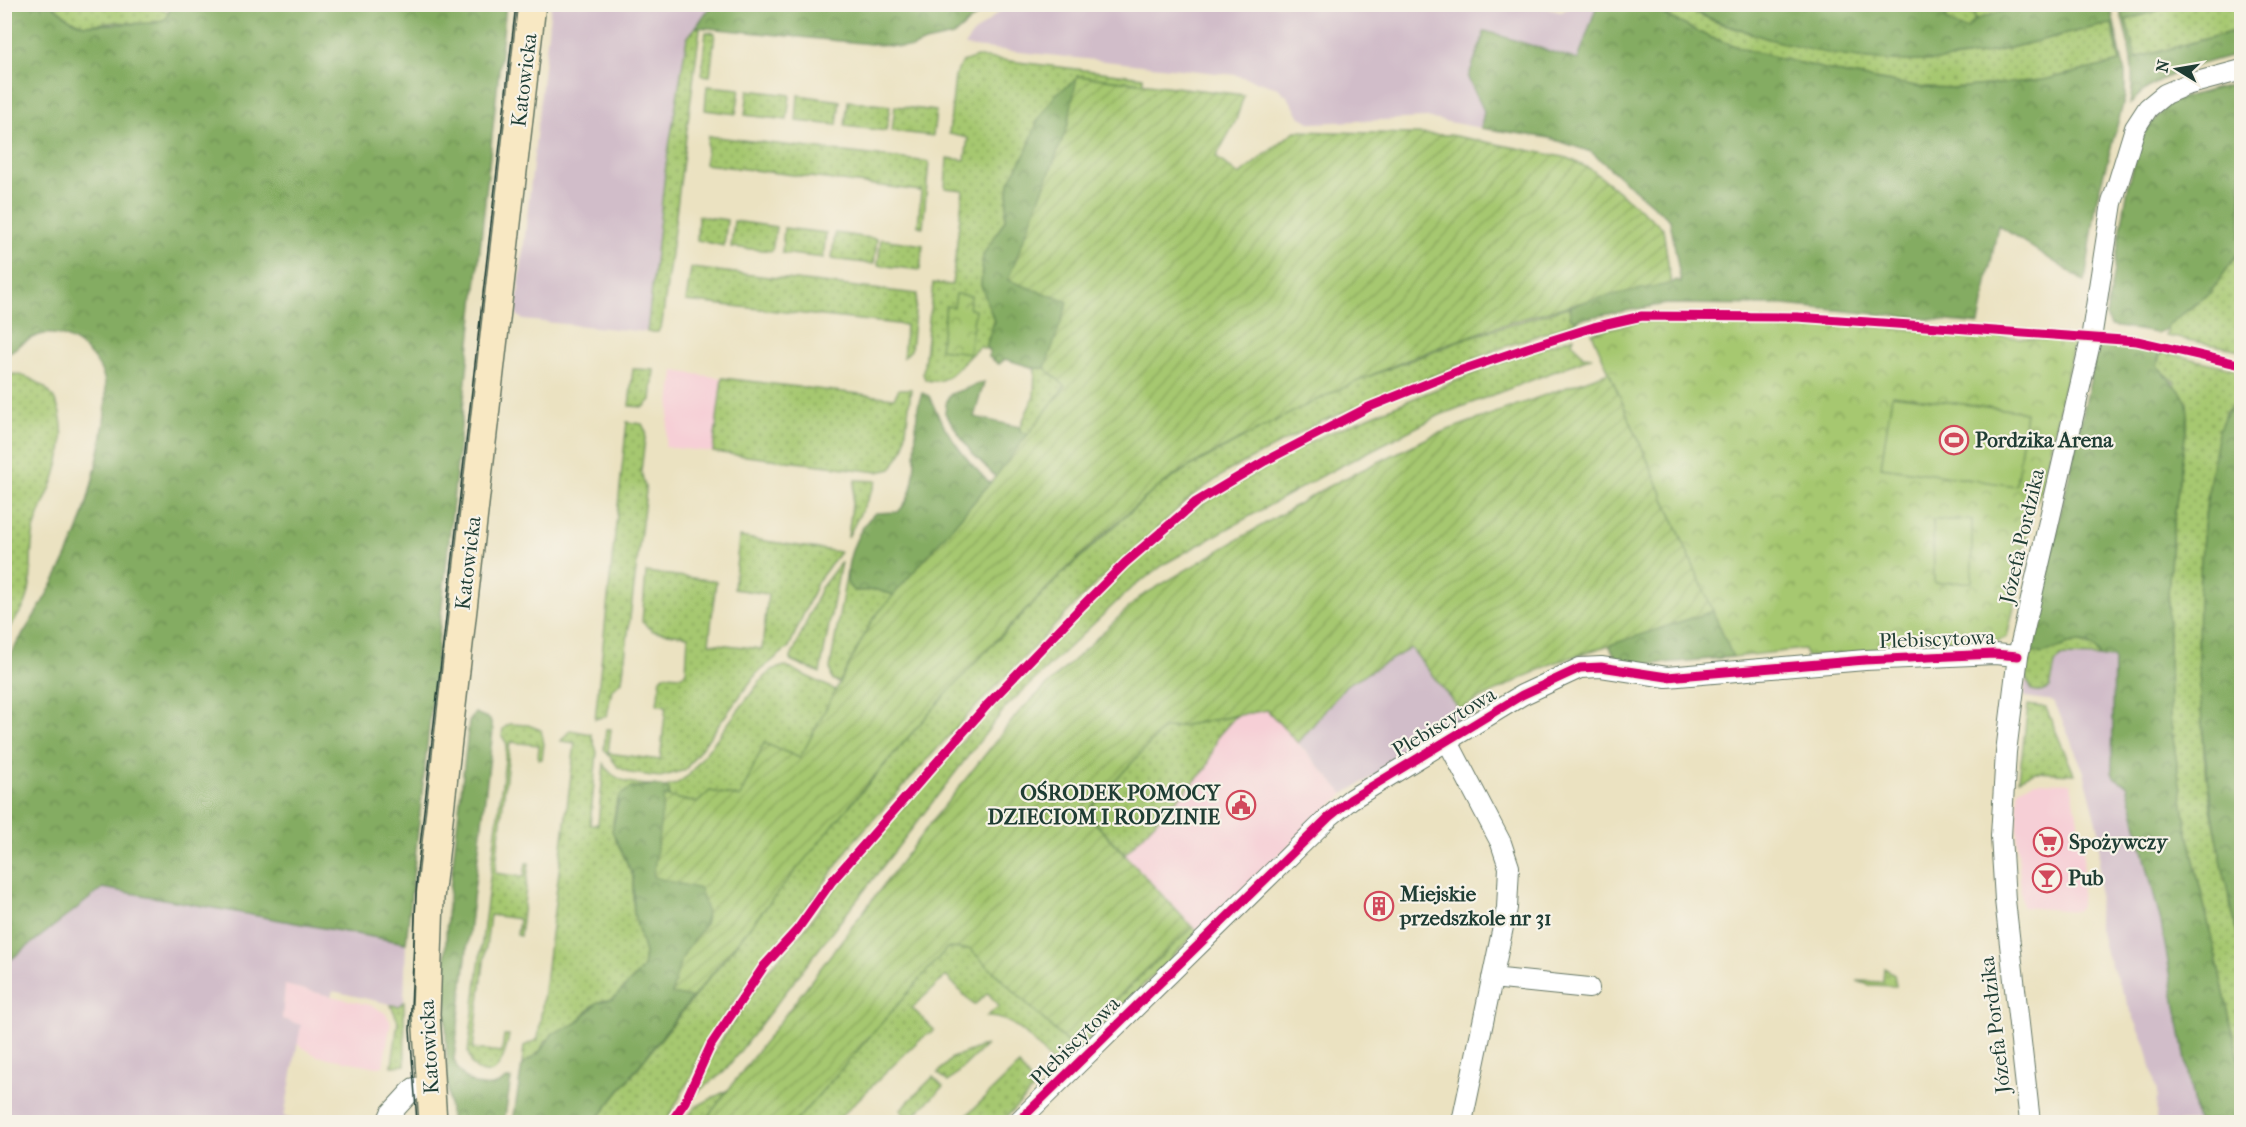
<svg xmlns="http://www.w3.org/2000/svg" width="2246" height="1127" viewBox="0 0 2246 1127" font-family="'IM FELL French Canon',serif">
  <defs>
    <pattern id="grass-dots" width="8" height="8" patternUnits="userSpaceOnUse" patternTransform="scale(1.5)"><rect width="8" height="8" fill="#a6c870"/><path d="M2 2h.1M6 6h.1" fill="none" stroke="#87a45d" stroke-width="1.8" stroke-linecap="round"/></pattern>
    <pattern id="forest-crowns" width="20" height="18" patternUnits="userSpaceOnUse" patternTransform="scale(1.5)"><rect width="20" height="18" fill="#84ac62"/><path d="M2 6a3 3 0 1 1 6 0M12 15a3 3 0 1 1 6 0" fill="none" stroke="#6b8d52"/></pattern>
    <pattern id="park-crowns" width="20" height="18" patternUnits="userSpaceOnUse" patternTransform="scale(1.5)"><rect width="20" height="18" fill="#a6c870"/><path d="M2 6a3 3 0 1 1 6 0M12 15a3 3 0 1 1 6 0" fill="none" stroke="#87a45d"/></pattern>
    <pattern id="garden-furrows" width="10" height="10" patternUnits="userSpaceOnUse" patternTransform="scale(1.5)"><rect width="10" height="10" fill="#a6c870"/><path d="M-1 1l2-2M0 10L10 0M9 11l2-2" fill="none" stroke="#87a45d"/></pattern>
  </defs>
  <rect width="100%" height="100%" fill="#f7f3e8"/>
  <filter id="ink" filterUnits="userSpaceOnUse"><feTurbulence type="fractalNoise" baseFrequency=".0167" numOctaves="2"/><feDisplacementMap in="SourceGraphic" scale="12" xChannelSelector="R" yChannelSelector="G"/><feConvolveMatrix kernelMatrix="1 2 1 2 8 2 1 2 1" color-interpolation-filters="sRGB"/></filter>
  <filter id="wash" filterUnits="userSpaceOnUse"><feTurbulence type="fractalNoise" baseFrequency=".008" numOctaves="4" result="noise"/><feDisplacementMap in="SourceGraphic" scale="24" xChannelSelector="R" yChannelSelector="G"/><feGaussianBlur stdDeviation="1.35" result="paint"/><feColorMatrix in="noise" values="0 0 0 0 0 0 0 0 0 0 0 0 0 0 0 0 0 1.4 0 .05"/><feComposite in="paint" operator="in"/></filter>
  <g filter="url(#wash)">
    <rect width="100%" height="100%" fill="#ebe2c1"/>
    <!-- built -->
    <path fill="#f6cfd6" d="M674,371L722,378L713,452L665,447Z
      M1267,710L1344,794L1198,931L1125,854L1206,769L1218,736L1236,716Z
      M2035,782L2071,783L2084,853L2081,903L2077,911L2022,907L2017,839L2018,789Z
      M285,985L373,1006L385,1013L391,1022L383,1066L378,1067L317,1056L297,1044L300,1025L282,1019Z"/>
    <!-- industrial -->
    <path fill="#d1bdc9" d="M1530,4L1561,12L1574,5H1597L1579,60L1468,78L1484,111L1481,128L1427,118L1312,123L1300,117L1288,97L1278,88L1236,75L965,46L970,37L1007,5Z
      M551,5H712L687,38L666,165L647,332L523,320L516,314Z
      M1411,647L1466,720L1344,794L1298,743L1346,685Z
      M2062,656L2114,658L2112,772L2127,785L2161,923L2197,1122H2156L2157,1092L2146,1046L2104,949L2098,924L2100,834L2084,772L2054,701L2024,697L2026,678L2027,683H2052L2055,664Z
      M103,888L406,943L404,1002L399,1006L333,991L331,996L285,985L282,1019L301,1025L284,1117L297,1120L296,1122H20L5,1112V964Z"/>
    <!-- grass -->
    <path fill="url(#grass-dots)" stroke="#628252" stroke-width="1.5" d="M52,5H145L171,12L166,19L146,24L117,22L84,25L70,19Z
      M1642,5H1679L1716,22L1752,34L1853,57L1886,61L1954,59L1994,52L2112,23L2120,62L2043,80L1955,88L1922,87L1850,75L1747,50L1709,37Z
      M1943,5H1973C1974,15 1977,22 1967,29C1953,28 1943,20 1943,5Z
      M2175,5H2241V29L2136,58L2126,20Z
      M696,27L700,28L662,323L658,332H647L666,165L687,38Z
      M706,32L715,33L710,76L701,75Z
      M977,57L1143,77V83L1077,76L1045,368L1066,386L1029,434L1020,432V427L1034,396L1035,368L1005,359L999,364L989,357L990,350L980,347C963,357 949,390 925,379L923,374L933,283L952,285L963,190L945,188L947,158L965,160L968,138L949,134L955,76L962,62Z
      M707,86L740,89L736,114L705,110Z
      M748,90L790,95L787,120L745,115Z
      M798,95L840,101L837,125L796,121Z
      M848,101L890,106L886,131L845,126Z
      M895,106L936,111L933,136L892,131Z
      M708,136L929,162L923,227L918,226L921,191L705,164Z
      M698,216L727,220L724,246L697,240Z
      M734,221L776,227L772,251L731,247Z
      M784,228L826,233L823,258L782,253Z
      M835,233L877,239L874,264L832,259Z
      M881,239L923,245L920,270L878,265Z
      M2241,249V350L2166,336L2168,325L2210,293Z
      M691,268L917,294L911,350L903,358L906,325L686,301Z
      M1571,306V317L1578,321L1498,349L1320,422L1230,470L1192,496L1090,589L963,720L853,842L801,916L762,961L700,1051L692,1075L666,1122H595L804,859L956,682L1060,576L1157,488L1189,467L1329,392L1471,337Z
      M1574,337L1572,342L1583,356L1592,357L1440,415L1331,471L1166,563L1129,590L1006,707L723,1073L697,1092L709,1059L765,974L795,941L865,850L1031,664L1131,565L1199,506L1315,439L1507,360Z
      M2161,352L2241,370V399L2225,412L2207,499L2202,548L2198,645L2204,755L2211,809L2241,949V1068L2186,825L2170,717L2168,594L2173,526L2186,429L2175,382L2157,366Z
      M633,369L654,370L651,400L644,407L629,406Z
      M15,374C67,384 69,433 55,476C49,495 38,512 34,531C28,555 35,581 25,604C20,615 11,624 5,634L4,376Z
      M722,378L894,398L899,389H911L904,448L891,469L878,472L713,452Z
      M627,422L642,424L646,432L641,471L646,491L622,681L612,689L607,716L595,719Z
      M855,480L877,481L848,537Z
      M739,537L840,552L818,581L789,647L757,673L685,770L660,777L630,773L618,767L604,749L606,729H611L608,753L660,760L666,706L657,704L661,678L664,675L682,676L686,672L688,636L653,631L642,622L646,572L716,581L709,643L762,649L768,594L734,589Z
      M841,562L820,673L790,660L821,588Z
      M847,571L848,585L854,591L877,590L894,595L873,619L839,683L832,679L830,668Z
      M2078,641L2094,648L2100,657L2062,656L2055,664L2050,688L2041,692L2032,690L2026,678L2030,650L2042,654L2065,644Z
      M785,666L836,690L800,759L764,744L740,797L710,791L697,803L669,797V790L665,787L676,784L689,775L762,679L772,670Z
      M2028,705L2046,708L2074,774L2035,772L2019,779Z
      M1236,716L1218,736L1206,769L1125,854L1096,824L1091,807L1163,729Z
      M509,724L528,725L541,730L544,744L542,759H538L539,745L510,742L495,873L524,877L526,863H529L520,936L517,935L519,919L490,915L473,1049L502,1052L504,1035H509C506,1054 496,1089 472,1065L468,1052L507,744L502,736L503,729Z
      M570,730L591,734L597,752L590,825L598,824L604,764C612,781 635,785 653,785L638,788L617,800L613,822L615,837L633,876V904L645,953L643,968L624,990L613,999L593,1005L577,1023L545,1041L539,1053L522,1065L524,1046L538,1039L575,743L561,741Z
      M1192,927L1198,931L1058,1069C1039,1049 1017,1015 986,1017L999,1006L988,993L974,1005L946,976L912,1008L934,1030L918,1041L835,1122H795L947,948L970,949L1069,1044Z
      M1884,968L1894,974L1896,986L1869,985L1857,981L1883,982Z
      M404,1002L405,1065L392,1066L398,1021L391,1005L399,1006Z
      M986,1045L948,1082L938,1073L952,1058Z
      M1019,1065L1033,1084V1090L1001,1122H960Z
      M933,1077L943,1087L909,1120L900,1110Z
      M728,1090L704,1122H682L697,1106Z"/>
    <!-- forest -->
    <path fill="url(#forest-crowns)" stroke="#52744b" stroke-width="1.5" d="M712,4H989V5L953,36L925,42L912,48L696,27Z
      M1642,4L1709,37L1747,50L1850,75L1922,87L1955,88L2043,80L2120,62L2112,24C2060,33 2010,51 1957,58C1866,71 1761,43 1679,5H1943L1947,20L1959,28L1967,29L1975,20L2019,5L2110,4L2125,73V97L2097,198L2085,282L1998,225L1979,324L1784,305L1666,304L1574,320L1570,317L1571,306L1611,293L1671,284L1676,280L1681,283L1670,220L1591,152L1550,138L1481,128L1484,111L1468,78L1485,31L1578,60L1597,5Z
      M171,5H506L406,943L103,888L5,964V662C31,622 58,580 76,535C89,504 114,406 103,375C99,364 87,349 77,343C47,324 30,337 5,356V5H52L70,19L84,25L156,23L166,19Z
      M2119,5H2175L2126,20L2136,58L2241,29V53C2202,64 2158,72 2130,104C2137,69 2127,38 2119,5Z
      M1077,79L1068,125L1008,280L1069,302L1045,368H1035L1005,359L999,364L989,357L990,350L986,347L994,321L981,285L983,255L1005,220L1009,182L1026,152L1038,120L1056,94Z
      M2241,82V249L2210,293L2168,325L2165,330L2157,333L2111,326L2106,316L2128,188L2138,146L2147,128L2168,105L2181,98Z
      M2105,345L2139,346L2166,352L2159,356L2157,366L2181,392L2187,403L2188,415L2173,526L2168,594L2170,717L2186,825L2241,1068V1122L2214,1120L2197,1122L2161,923L2127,785L2115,778L2112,772L2114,658L2100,657C2087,628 2062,649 2042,654L2030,650L2097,350Z
      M984,382L974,417L1020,427V432L1029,434L996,477L971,452L945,413L947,399L951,394Z
      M922,393L929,396C944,431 963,457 990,483L894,595L877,590L854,591L848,585L847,580C847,557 858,528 875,513L898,512C926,486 908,427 922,393Z
      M2241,399V949C2202,794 2185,640 2210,480C2215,453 2215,414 2241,399Z
      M1713,611L1733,657L1653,664L1618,662L1609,645Z
      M475,713L490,719L493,730L454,1059C459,1078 478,1092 499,1084C504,1081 505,1078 511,1079L504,1122H451L447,1082L445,962L447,915L469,722Z
      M653,785L665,787L669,790V797L665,796L708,911L702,931L683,956L672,993L692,998L595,1122H513L522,1065L539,1053L553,1033L577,1023L598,1002L613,999L643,968L645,953L634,915L633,876L612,831L619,796L631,788Z"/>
    <!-- park -->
    <path fill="url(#park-crowns)" stroke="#628252" stroke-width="1.5" d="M956,294L971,296L969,309L975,310L969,353L940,349L946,306L954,307Z
      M1642,321H1797L2074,342L2040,495L2033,506L2024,550L2026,556L2007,637L1996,642L1807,657L1804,649L1733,657L1592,333Z"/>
    <!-- garden -->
    <path fill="url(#garden-furrows)" stroke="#628252" stroke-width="1.5" d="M1077,76L1244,95L1236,120L1216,157L1239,175L1295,131L1450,135L1568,158L1592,170L1663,228L1671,284C1528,306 1382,364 1254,432C1221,450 1185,465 1156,489C1106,529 1059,576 1014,622C899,740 796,870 692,998L672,994C675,982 677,968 683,957C698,924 717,932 700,889L653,877L664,796L697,803L710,791L740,797L764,743L800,758L873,619L993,480L1065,386L1045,368L1068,302L1008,280L1068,125Z
      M1609,372L1713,611L1551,664L1459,709L1411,648L1346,685L1298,743L1267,710L1163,729L1091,807L1096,824L1192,927L1069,1044L970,949L947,948L795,1122H704L929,825L1019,712L1140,597L1327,487L1434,435Z"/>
    <!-- pitch -->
    <path fill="#a6c870" stroke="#628252" stroke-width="1.5" d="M1973,4H2019V5L1975,20Z
      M1892,395L2026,412L2016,486L1881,467Z
      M1933,520H1972V582L1934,583Z"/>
  </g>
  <g filter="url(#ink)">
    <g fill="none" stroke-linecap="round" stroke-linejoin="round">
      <!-- street casing -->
      <g stroke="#667765" stroke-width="22">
        <path id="street" d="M1447,740L1501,843L1509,867L1507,908L1462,1122
          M1492,978L1589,988
          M387,1122L391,1113L414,1088L430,1087
          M1018,1122L1329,817L1351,799L1522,695L1580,668L1601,667L1667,677L1865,660L1994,654L2018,656
          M2030,1122L2005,900L2001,836L2006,752L2018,656L2091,339L2112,203L2135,128L2148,108L2165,94L2186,85L2242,70"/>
      </g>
      <!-- secondary casing -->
      <g stroke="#667765" stroke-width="30">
        <path id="secondary" d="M433,1122L426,1014L430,898L532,4"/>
      </g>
      <!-- street -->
      <use href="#street" stroke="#fff" stroke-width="20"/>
      <!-- secondary -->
      <use href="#secondary" stroke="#f8e8c3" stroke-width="27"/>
      <!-- tram -->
      <path stroke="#1f3d34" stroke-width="1.5" d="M417,1122L410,1030L417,872L516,4"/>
      <!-- cycleway casing -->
      <g stroke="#f7f3e8" stroke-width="13">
        <path id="cycleway" d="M671,1122L685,1102L711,1045L764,966L797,930L832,881L988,704L1081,607L1125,563L1196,502L1265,461L1369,407L1459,371L1527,348L1594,327L1642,316L1797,317L2137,341L2242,365
          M1018,1122L1329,817L1351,799L1522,695L1580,668L1601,667L1667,677L1865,660L1994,654L2018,656"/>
      </g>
      <!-- cycleway -->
      <use href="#cycleway" stroke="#d6006c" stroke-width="9"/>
    </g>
  </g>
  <!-- icons -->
  <defs>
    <g id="stadium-ring" transform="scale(1.5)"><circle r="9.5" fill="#f7f3e8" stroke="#d1495b" stroke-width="1.5"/><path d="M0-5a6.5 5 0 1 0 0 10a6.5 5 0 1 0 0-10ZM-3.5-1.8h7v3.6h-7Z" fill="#d1495b"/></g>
    <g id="civic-ring" transform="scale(1.5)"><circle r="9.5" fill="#f7f3e8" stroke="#d1495b" stroke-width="1.5"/><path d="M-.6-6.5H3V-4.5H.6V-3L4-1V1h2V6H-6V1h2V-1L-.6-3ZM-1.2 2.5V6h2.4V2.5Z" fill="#d1495b"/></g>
    <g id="supermarket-ring" transform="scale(1.5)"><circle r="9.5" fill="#f7f3e8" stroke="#d1495b" stroke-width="1.5"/><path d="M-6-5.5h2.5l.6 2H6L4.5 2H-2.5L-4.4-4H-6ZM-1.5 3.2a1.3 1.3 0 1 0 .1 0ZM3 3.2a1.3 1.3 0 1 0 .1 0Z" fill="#d1495b"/></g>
    <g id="bar-ring" transform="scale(1.5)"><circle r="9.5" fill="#f7f3e8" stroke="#d1495b" stroke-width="1.5"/><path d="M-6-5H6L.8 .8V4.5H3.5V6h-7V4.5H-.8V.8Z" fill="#d1495b"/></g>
    <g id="building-ring" transform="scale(1.5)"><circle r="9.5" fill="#f7f3e8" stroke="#d1495b" stroke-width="1.5"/><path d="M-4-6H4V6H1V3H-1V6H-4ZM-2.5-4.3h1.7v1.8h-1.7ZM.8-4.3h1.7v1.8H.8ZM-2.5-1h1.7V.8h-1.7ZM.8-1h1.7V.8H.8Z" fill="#d1495b"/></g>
  </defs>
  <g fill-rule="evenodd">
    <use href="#stadium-ring" x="1954" y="440"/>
    <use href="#civic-ring" x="1241" y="805"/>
    <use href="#supermarket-ring" x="2048" y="842"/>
    <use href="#bar-ring" x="2047" y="878"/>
    <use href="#building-ring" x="1379" y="906"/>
  </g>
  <g text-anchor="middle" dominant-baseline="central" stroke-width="4.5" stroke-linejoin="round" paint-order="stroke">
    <!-- street labels -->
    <g font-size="21" fill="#1f3d34" stroke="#f7f3e8">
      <text transform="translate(524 80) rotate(-83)">Katowicka</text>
      <text transform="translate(2022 536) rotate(-77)">Józefa Pordzika</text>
      <text transform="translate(468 563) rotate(-83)">Katowicka</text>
      <text transform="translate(1937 639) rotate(-2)">Plebiscytowa</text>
      <text transform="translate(1444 722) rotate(-31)">Plebiscytowa</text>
      <text transform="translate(1995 1025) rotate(-97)">Józefa Pordzika</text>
      <text transform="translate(1075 1041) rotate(-45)">Plebiscytowa</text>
      <text transform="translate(429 1047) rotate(-93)">Katowicka</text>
    </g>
    <!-- poi labels -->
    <g font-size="21" font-weight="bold" fill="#1f3d34" stroke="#f7f3e8" text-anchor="start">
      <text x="1975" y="440">Pordzika Arena</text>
      <text x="1220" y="793" text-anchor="end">OŚRODEK POMOCY<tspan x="1220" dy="24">DZIECIOM I RODZINIE</tspan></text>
      <text x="2069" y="842">Spożywczy</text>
      <text x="2068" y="878">Pub</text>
      <text x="1400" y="894">Miejskie<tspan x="1400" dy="24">przedszkole nr 31</tspan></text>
    </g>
  </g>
  <!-- margin -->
  <rect width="2246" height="1127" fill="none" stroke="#f7f3e8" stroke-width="24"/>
  <!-- north arrow -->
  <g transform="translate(2177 69) rotate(281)" stroke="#f7f3e8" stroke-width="4.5" paint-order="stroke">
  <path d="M0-4.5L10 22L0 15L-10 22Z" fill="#1f3d34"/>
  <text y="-9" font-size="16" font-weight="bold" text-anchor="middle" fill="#1f3d34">N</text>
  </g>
</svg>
